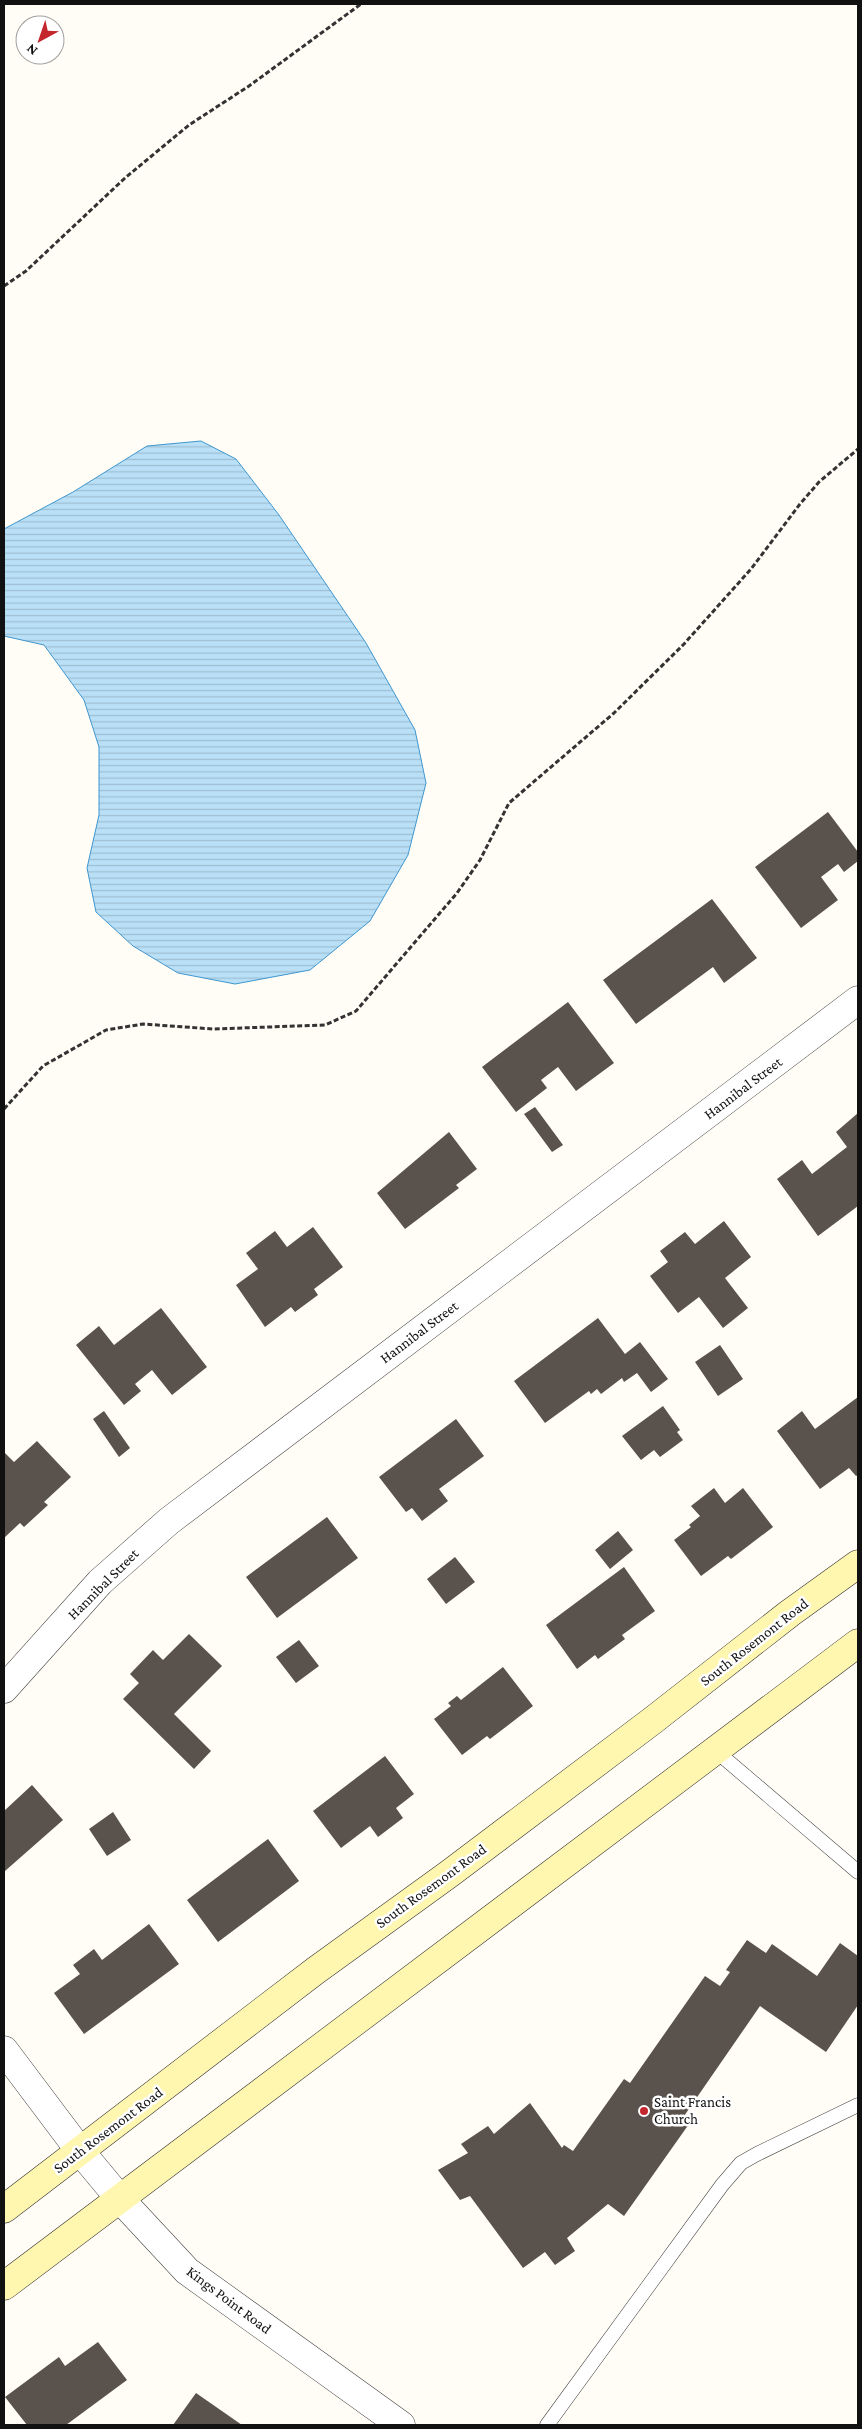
<svg xmlns="http://www.w3.org/2000/svg" width="862" height="2429" viewBox="0 0 862 2429" font-family="'Crimson Pro',serif">
  <defs>
    <pattern id="water-rules" width="6" height="5" patternUnits="userSpaceOnUse" patternTransform="scale(1.25)"><rect width="6" height="5" fill="#b9e0f7"/><path d="M0 2.5h6" fill="none" stroke="#9ebfd3"/></pattern>
  </defs>
  <rect width="100%" height="100%" fill="#fffdf5"/>
  <!-- water -->
  <path fill="url(#water-rules)" stroke="#3f96cf" d="M201,441L236,459L279,515L366,643L415,730L426,783L408,855L370,921L310,970L235,984L178,973L133,946L96,912L87,868L99,815V747L84,700L44,645L4,636V529L73,492L147,446Z"/>
  <!-- building -->
  <path fill="#5a524d" d="M828,812L858,852V861L844,872L838,864L821,877L838,900L801,928L755,867Z
    M712,899L757,958L724,983L713,967L636,1024L603,980Z
    M568,1002L614,1063L576,1091L558,1067L541,1080L547,1088L516,1112L482,1067Z
    M535,1107L563,1145L552,1152L524,1114Z
    M858,1113V1206L818,1236L777,1179L802,1160L812,1174L847,1147L836,1132Z
    M449,1132L477,1169L456,1185L459,1188L405,1229L377,1193Z
    M724,1221L751,1257L725,1278L748,1308L723,1328L699,1297L678,1313L650,1276L668,1262L660,1251L685,1232L695,1244Z
    M313,1227L343,1267L314,1289L318,1295L295,1312L291,1307L265,1327L236,1285L258,1269L246,1253L275,1231L287,1247Z
    M161,1308L207,1367L172,1395L152,1370L135,1384L141,1391L124,1405L76,1345L99,1326L114,1345Z
    M598,1318L625,1354L640,1342L668,1379L651,1392L637,1373L624,1382L622,1378L601,1394L597,1389L591,1394L589,1391L545,1423L514,1381Z
    M720,1345L743,1379L718,1396L695,1362Z
    M858,1397V1475L856,1476L849,1468L820,1489L777,1431L802,1411L815,1429Z
    M663,1406L680,1430L677,1432L683,1440L660,1457L654,1450L641,1460L622,1436Z
    M104,1411L130,1448L119,1457L93,1419Z
    M456,1419L484,1456L439,1489L448,1501L422,1521L412,1508L406,1512L379,1477Z
    M37,1441L71,1477L44,1502L48,1505L24,1527L20,1523L4,1538V1452L14,1462Z
    M714,1488L725,1503L743,1488L773,1527L731,1559L728,1556L701,1576L674,1540L691,1527L689,1525L700,1516L691,1506Z
    M327,1517L358,1558L277,1618L246,1577Z
    M618,1531L633,1550L610,1569L595,1550Z
    M455,1557L475,1582L446,1604L427,1579Z
    M624,1567L655,1611L622,1635L625,1639L598,1659L595,1655L577,1669L546,1625Z
    M189,1634L222,1666L174,1714L211,1751L194,1769L123,1699L139,1683L130,1674L153,1650L163,1660Z
    M299,1640L319,1666L296,1683L276,1657Z
    M503,1667L533,1706L490,1739L487,1736L462,1755L434,1719L451,1706L448,1703L457,1696L461,1700Z
    M385,1756L414,1794L396,1808L403,1818L378,1837L370,1826L341,1848L313,1811Z
    M32,1785L63,1820L5,1871L4,1811Z
    M113,1812L131,1840L107,1856L89,1829Z
    M268,1839L299,1881L218,1942L187,1900Z
    M149,1924L179,1964L84,2034L54,1993L80,1974L73,1965L94,1949L102,1960Z
    M747,1940L766,1953L772,1944L817,1976L840,1943L858,1956V2005L826,2052L760,2006L682,2119L689,2124L624,2216L608,2204L567,2238L575,2251L555,2265L545,2252L523,2268L470,2196L460,2200L438,2170L468,2153L461,2144L488,2126L494,2134L530,2103L562,2148L564,2145L573,2151L624,2079L630,2083L705,1976L720,1986L730,1972L726,1970Z
    M98,2342L127,2380L66,2425H27L5,2397L59,2357L65,2366Z
    M196,2393L242,2425H173Z"/>
  <g fill="none" stroke-linecap="round" stroke-linejoin="round">
    <!-- service casing -->
    <g stroke="#444" stroke-width="15">
      <path id="service" d="M716,1751L858,1872
        M547,2425L722,2185L741,2163L757,2154L858,2105"/>
    </g>
    <!-- minor casing -->
    <g stroke="#444" stroke-width="29">
      <path id="minor" d="M4,1689L100,1582L169,1521L858,1000
        M4,2050L80,2151L120,2199L187,2271L401,2425"/>
    </g>
    <!-- secondary casing -->
    <g stroke="#333" stroke-width="29">
      <path id="secondary" d="M4,2209L315,1971L449,1874L652,1721L790,1613L858,1564
        M4,2286L858,1643"/>
    </g>
    <!-- path -->
    <path stroke="#333" stroke-width="3" stroke-dasharray="5 2.5" stroke-linecap="butt" d="M4,286L26,271L125,178L189,125L249,86L361,4
      M4,1109L43,1066L106,1030L143,1024L213,1029L325,1025L356,1011L457,893L480,860L509,803L614,713L684,644L751,569L800,504L819,482L858,449"/>
    <!-- service -->
    <use href="#service" stroke="#fff" stroke-width="14"/>
    <!-- minor -->
    <use href="#minor" stroke="#fff" stroke-width="28"/>
    <!-- secondary -->
    <use href="#secondary" stroke="#fff6b0" stroke-width="28"/>
  </g>
  <!-- markers -->
  <circle fill="#c4262e" stroke="#fff" stroke-width="2" cx="644" cy="2111" r="5"/>
  <g text-anchor="middle" dominant-baseline="central" stroke-width="5" stroke-linejoin="round" paint-order="stroke">
    <!-- street labels -->
    <g font-size="15" fill="#111" stroke="#fff">
      <text transform="translate(743 1088) rotate(-37)">Hannibal Street</text>
      <text transform="translate(419 1332) rotate(-37)">Hannibal Street</text>
      <text transform="translate(103 1584) rotate(-45)">Hannibal Street</text>
      <text transform="translate(754 1642) rotate(-38)">South Rosemont Road</text>
      <text transform="translate(431 1886) rotate(-36)">South Rosemont Road</text>
      <text transform="translate(108 2130) rotate(-37)">South Rosemont Road</text>
      <text transform="translate(229 2300) rotate(37)">Kings Point Road</text>
    </g>
    <!-- poi labels -->
    <g font-size="15" fill="#111" stroke="#fff" text-anchor="start">
      <text x="654" y="2102">Saint Francis<tspan x="654" dy="17">Church</tspan></text>
    </g>
  </g>
  <!-- border -->
  <rect width="862" height="2429" fill="none" stroke="#111111" stroke-width="10"/>
  <!-- north arrow -->
  <g transform="translate(40 40) rotate(220)"><circle r="24" fill="#ffffff" stroke="#a0a0a0"/>
  <path d="M0-4L9 19L0 12L-9 19Z" fill="#c4262e"/>
  <text y="-8" font-size="14" font-weight="bold" text-anchor="middle" fill="#111111">N</text>
  </g>
</svg>
